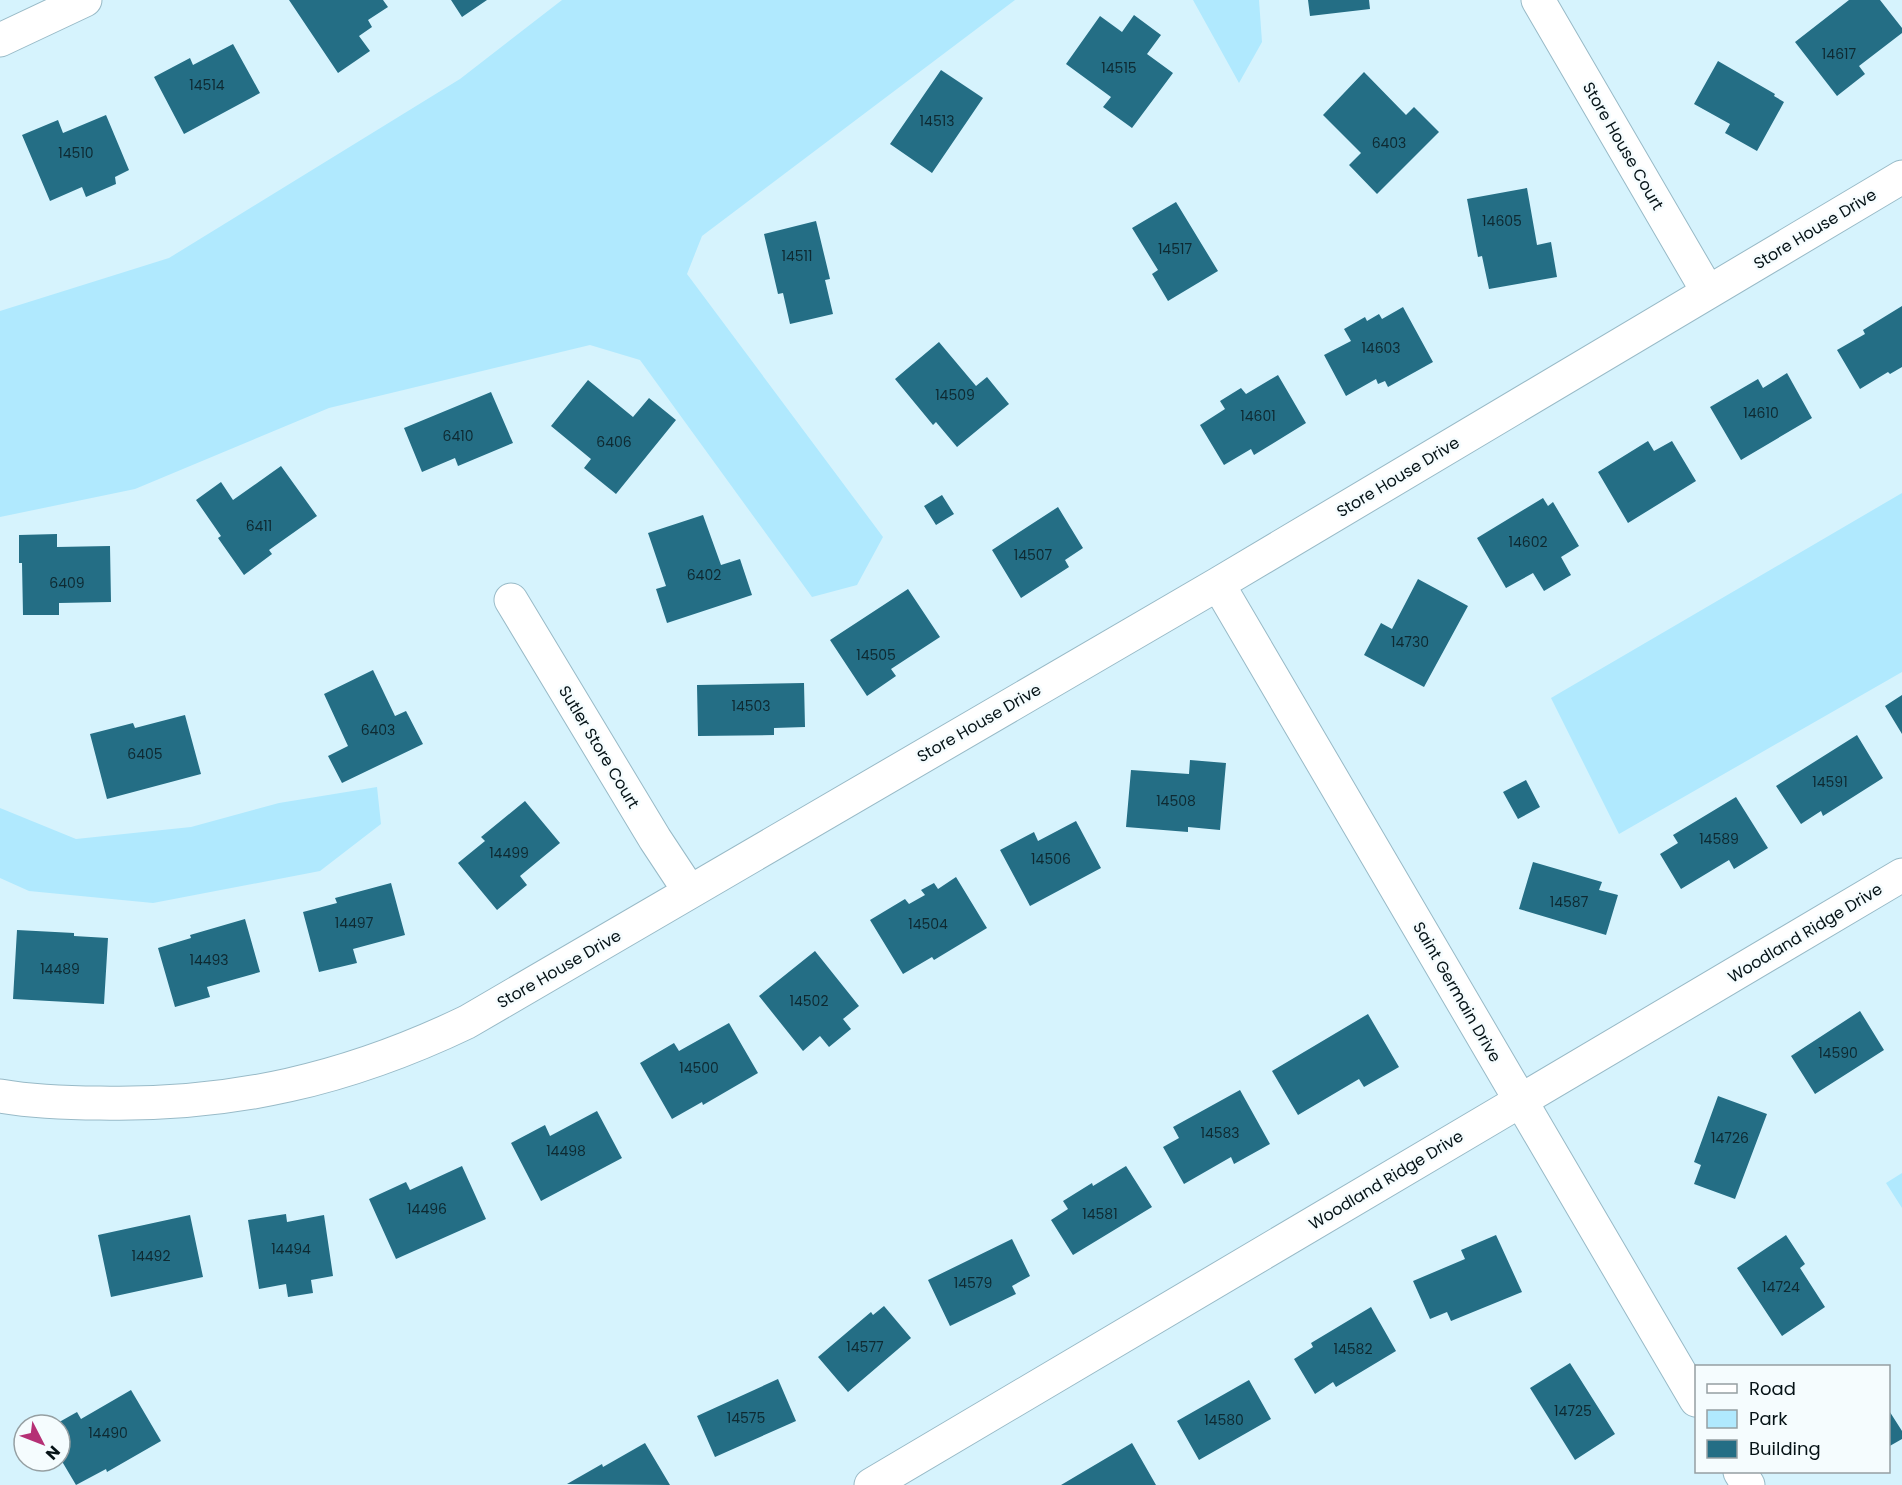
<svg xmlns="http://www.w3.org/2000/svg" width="1902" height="1485" viewBox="0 0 1902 1485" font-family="Poppins,sans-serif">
  <rect width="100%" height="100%" fill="#d6f3fd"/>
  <!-- green -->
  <path fill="#b0e9fe" d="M562,0H1015L702,236L687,274L883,537L857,585L812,597L640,360L590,345L329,408L135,489L0,517V311L169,258L460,79Z
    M1193,0H1259L1262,42L1239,83Z
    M1902,493V672L1619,834L1551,698Z
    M377,787L381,824L320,871L153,903L29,891L0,878V808L76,839L191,827L279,803Z
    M1902,1173V1208L1886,1183Z"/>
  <!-- building -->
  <path fill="#246e85" d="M289,0H383L388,7L368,20L372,27L359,36L370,51L338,73Z
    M451,0H487L462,17Z
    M1308,0H1369L1370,9L1310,16Z
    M1849,0H1880L1902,28V33L1859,66L1865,74L1837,96L1795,42Z
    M1134,15L1161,35L1147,54L1173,73L1132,128L1103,107L1111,97L1066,64L1100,16L1122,32Z
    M233,44L260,93L184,134L154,77L190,58L193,65Z
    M1718,61L1775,94L1774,96L1784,102L1757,151L1725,133L1730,124L1694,104Z
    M941,70L983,98L932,173L890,144Z
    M1364,72L1406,115L1414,107L1439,132L1377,194L1349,165L1361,153L1323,115Z
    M106,115L129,170L115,177L116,184L86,197L82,187L50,201L22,135L58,120L63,133Z
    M1527,188L1537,245L1551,242L1557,277L1489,289L1482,256L1478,257L1467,199Z
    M1176,202L1218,271L1168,301L1152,274L1158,270L1132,228Z
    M816,221L830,279L825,280L833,314L790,324L783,293L778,294L764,234Z
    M1902,306V367L1890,374L1888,372L1860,389L1837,350L1865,334L1863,330Z
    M1403,307L1433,362L1388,387L1385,381L1378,384L1376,379L1346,396L1324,355L1351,341L1344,329L1365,317L1367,321L1379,314L1382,319Z
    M939,342L976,386L987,377L1009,404L957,447L936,422L933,425L895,379Z
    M1787,373L1812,418L1741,460L1710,407L1758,379L1763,388Z
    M1278,375L1306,423L1254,455L1251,449L1224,465L1200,425L1225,409L1220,401L1241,388L1246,394Z
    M588,380L633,417L649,398L676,420L616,494L584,468L591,459L551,426Z
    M491,392L513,443L458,466L455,458L422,472L404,428Z
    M1648,441L1654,451L1672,441L1696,481L1628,523L1598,472Z
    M281,466L317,516L269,550L272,554L244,575L218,538L221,536L196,500L221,482L233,500Z
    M942,495L954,514L936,525L924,506Z
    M1543,498L1548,506L1553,502L1579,546L1561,557L1571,575L1544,591L1533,573L1506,588L1477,538Z
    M1058,507L1083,548L1065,560L1069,567L1021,598L992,550Z
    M703,515L721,565L740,559L752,595L667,623L656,589L666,586L648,533Z
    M57,534V547L110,546L111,602L59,603V615H23L22,563H19V535Z
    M1418,579L1468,606L1424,687L1364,655L1381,623L1392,629Z
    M908,589L940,637L891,669L896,676L867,696L830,640Z
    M373,670L395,716L406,711L423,744L342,783L328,756L348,746L324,694Z
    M804,683L805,727L774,728V735L698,736L697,685Z
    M1902,695V734L1885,706Z
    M185,715L201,774L107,799L90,734L133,723L135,728Z
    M1857,735L1883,778L1823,816L1821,811L1801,824L1776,786Z
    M1190,760L1226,763L1220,830L1188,827V832L1126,827L1131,770L1189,774Z
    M1526,780L1540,807L1518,819L1503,792Z
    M1736,797L1768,848L1734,869L1729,860L1681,889L1660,854L1678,843L1673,835Z
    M525,801L560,843L520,876L527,885L497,910L458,863L485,841L481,837Z
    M1076,821L1101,868L1030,906L1000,850L1034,832L1038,841Z
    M1533,862L1602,882L1599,890L1618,895L1606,935L1519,909Z
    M956,877L987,928L934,960L932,957L903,974L870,920L905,899L909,904L925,895L921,890L934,883L938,889Z
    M391,883L405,935L353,949L357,963L319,972L303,912L337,903L335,898Z
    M245,919L260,972L207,987L210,997L175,1007L158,948L191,938L190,935Z
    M17,930L74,933V936L108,938L104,1004L13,999Z
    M815,951L859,1006L843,1019L851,1029L829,1047L820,1036L803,1051L759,996Z
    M1860,1011L1884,1050L1815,1094L1791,1056Z
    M1368,1014L1399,1067L1364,1087L1359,1079L1298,1115L1272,1071Z
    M729,1023L758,1073L703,1105L702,1102L672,1119L640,1063L674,1043L679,1051Z
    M1240,1090L1270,1144L1234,1164L1231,1157L1184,1184L1163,1147L1179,1138L1173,1127Z
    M1718,1096L1767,1114L1735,1199L1694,1184L1701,1165L1694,1162Z
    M597,1111L622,1158L541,1201L511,1143L545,1125L550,1136Z
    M462,1166L486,1219L396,1259L369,1199L406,1182L410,1190Z
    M1126,1166L1152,1207L1073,1255L1051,1220L1068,1209L1063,1201L1092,1183L1093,1186Z
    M286,1214L287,1222L324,1215L333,1276L311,1280L313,1293L288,1297L286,1284L259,1289L248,1220Z
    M190,1215L203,1277L111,1297L98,1235Z
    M1496,1235L1522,1292L1451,1321L1447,1312L1430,1319L1413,1281L1465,1259L1461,1250Z
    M1786,1235L1805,1264L1800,1268L1825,1307L1782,1336L1737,1268Z
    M1012,1239L1030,1276L1012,1286L1016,1294L950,1326L928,1280Z
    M884,1306L911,1338L848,1392L818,1357L871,1312L873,1315Z
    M1371,1307L1396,1351L1336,1387L1333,1382L1315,1394L1294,1359L1313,1347L1311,1343Z
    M1570,1363L1615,1434L1575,1460L1530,1388Z
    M778,1379L796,1421L715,1457L697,1416Z
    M1249,1380L1271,1419L1199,1460L1177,1421Z
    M131,1390L161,1441L107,1472L106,1469L76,1485L60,1458V1425H54L77,1412L81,1419Z
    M1888,1409L1902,1431V1439L1888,1447Z
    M645,1443L670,1485L567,1484L602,1464L603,1467Z
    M1132,1443L1156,1485H1061Z"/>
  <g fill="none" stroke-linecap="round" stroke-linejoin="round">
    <!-- minor casing -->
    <g stroke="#98bac7" stroke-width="35">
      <path id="minor" d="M1538,0L1708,292
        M0,40L85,0
        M1218,584L1696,1400
        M511,600L655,839L690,892
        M0,1096C34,1102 66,1103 100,1103C233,1106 348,1079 467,1022L1218,584L1902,177
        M1740,1472L1748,1485
        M871,1485L1902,875"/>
    </g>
    <!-- minor -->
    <use href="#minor" stroke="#fff" stroke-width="33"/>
  </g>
  <g text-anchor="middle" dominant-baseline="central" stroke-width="5" stroke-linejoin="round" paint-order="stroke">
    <!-- number labels -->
    <g font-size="14" fill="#0e2a32">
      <text x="1839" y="54">14617</text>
      <text x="1119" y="68">14515</text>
      <text x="207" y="85">14514</text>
      <text x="937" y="121">14513</text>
      <text x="1389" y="143">6403</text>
      <text x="76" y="153">14510</text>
      <text x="1502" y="221">14605</text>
      <text x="1175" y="249">14517</text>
      <text x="797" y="256">14511</text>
      <text x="1381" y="348">14603</text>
      <text x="955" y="395">14509</text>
      <text x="1761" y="413">14610</text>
      <text x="1258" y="416">14601</text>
      <text x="458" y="436">6410</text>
      <text x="614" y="442">6406</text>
      <text x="259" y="526">6411</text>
      <text x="1528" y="542">14602</text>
      <text x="1033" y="555">14507</text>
      <text x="704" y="575">6402</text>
      <text x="67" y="583">6409</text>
      <text x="1410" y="642">14730</text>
      <text x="876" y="655">14505</text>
      <text x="751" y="706">14503</text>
      <text x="378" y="730">6403</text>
      <text x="145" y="754">6405</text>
      <text x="1830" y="782">14591</text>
      <text x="1176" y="801">14508</text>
      <text x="1719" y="839">14589</text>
      <text x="509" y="853">14499</text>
      <text x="1051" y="859">14506</text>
      <text x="1569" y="902">14587</text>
      <text x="354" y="923">14497</text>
      <text x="928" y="924">14504</text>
      <text x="209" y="960">14493</text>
      <text x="60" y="969">14489</text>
      <text x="809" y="1001">14502</text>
      <text x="1838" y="1053">14590</text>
      <text x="699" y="1068">14500</text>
      <text x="1220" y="1133">14583</text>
      <text x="1730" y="1138">14726</text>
      <text x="566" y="1151">14498</text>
      <text x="427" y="1209">14496</text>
      <text x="1100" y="1214">14581</text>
      <text x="291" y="1249">14494</text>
      <text x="151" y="1256">14492</text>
      <text x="973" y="1283">14579</text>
      <text x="1781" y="1287">14724</text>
      <text x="865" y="1347">14577</text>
      <text x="1353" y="1349">14582</text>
      <text x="1573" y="1411">14725</text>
      <text x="746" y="1418">14575</text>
      <text x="1224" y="1420">14580</text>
      <text x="108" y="1433">14490</text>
    </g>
    <!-- street labels -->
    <g font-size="16" fill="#061317" stroke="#f5fcfe">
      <text transform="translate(1623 146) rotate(60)">Store House Court</text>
      <text transform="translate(1815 229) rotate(-31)">Store House Drive</text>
      <text transform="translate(1398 477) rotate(-31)">Store House Drive</text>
      <text transform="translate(979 723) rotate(-30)">Store House Drive</text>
      <text transform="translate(599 747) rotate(59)">Sutler Store Court</text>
      <text transform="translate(1805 933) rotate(-31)">Woodland Ridge Drive</text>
      <text transform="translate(559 969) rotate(-30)">Store House Drive</text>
      <text transform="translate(1457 992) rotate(60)">Saint Germain Drive</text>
      <text transform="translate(1386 1180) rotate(-31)">Woodland Ridge Drive</text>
    </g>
  </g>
  <!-- legend -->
  <rect x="1695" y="1365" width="195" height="108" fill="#f5fcfe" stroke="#959fa2" stroke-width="1.5"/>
  <rect x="1707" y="1384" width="30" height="9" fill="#ffffff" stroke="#959fa2" stroke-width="1.5"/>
  <text x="1749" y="1395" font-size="18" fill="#061317">Road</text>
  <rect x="1707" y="1410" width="30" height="18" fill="#b0e9fe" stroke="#959fa2" stroke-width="1.5"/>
  <text x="1749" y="1425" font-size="18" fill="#061317">Park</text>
  <rect x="1707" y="1440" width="30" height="18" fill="#246e85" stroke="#959fa2" stroke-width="1.5"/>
  <text x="1749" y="1455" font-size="18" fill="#061317">Building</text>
  <!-- north arrow -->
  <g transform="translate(42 1443) rotate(132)"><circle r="28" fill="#f5fcfe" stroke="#959fa2" stroke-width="1.5"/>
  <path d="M0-4.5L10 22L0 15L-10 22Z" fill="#b53075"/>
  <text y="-9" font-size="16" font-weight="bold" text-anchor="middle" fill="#061317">N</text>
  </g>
</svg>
